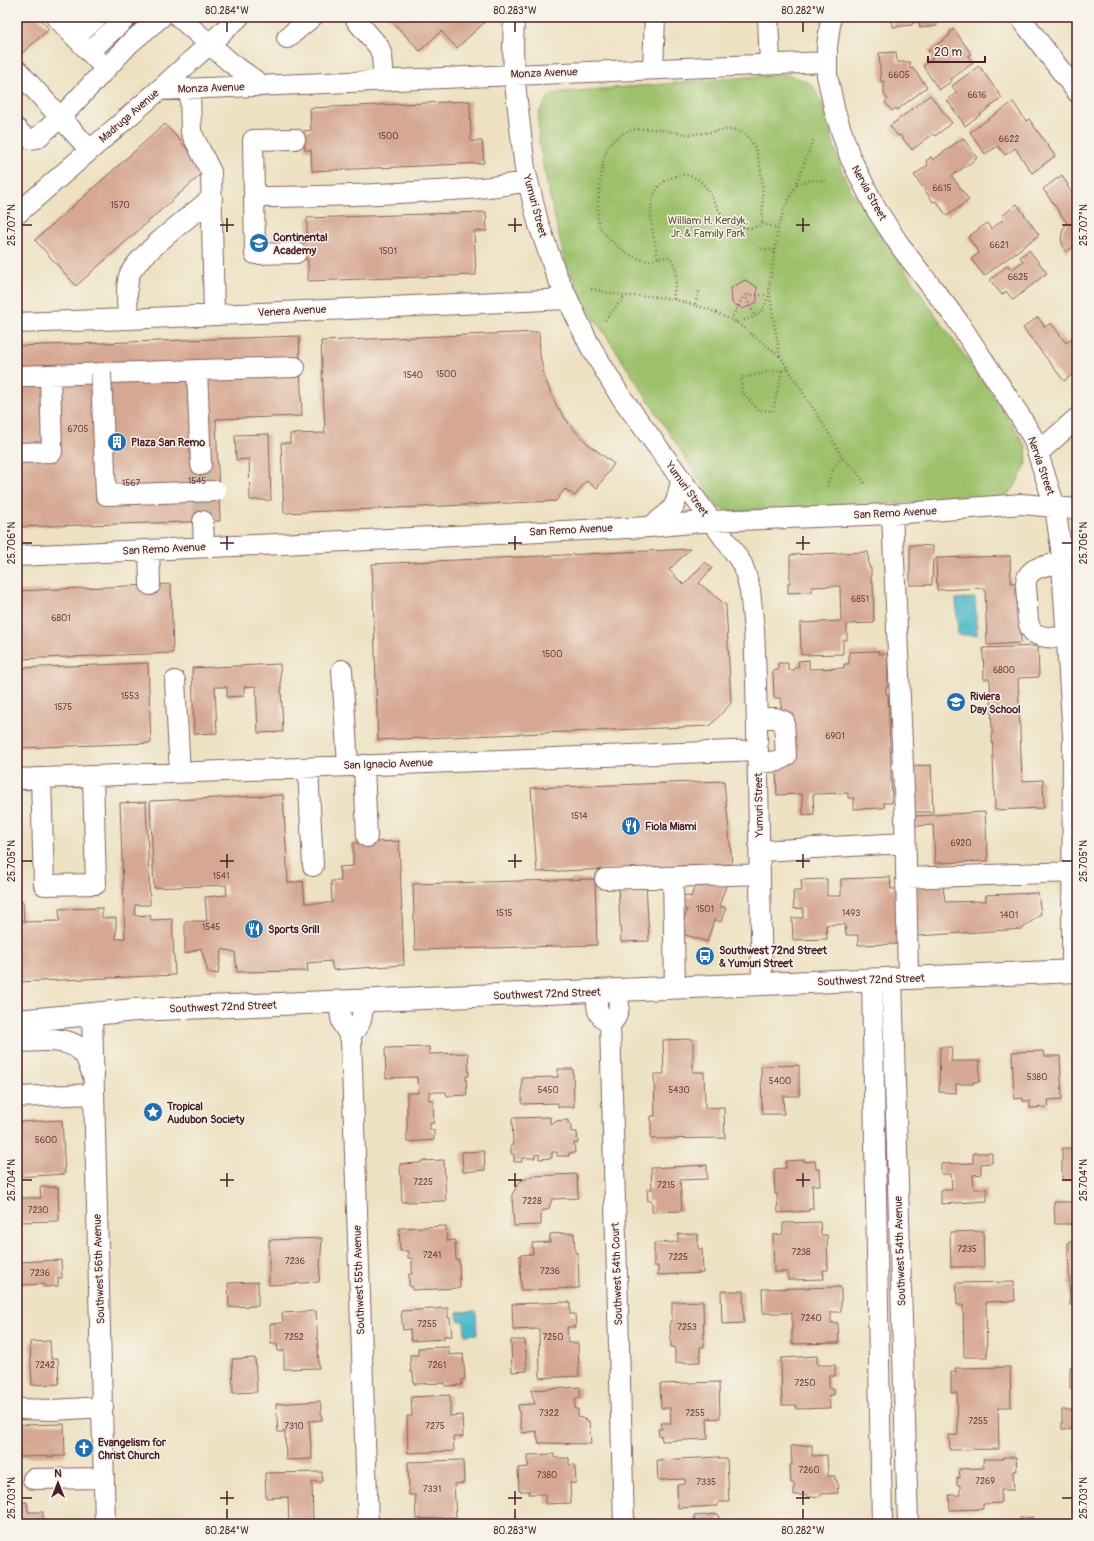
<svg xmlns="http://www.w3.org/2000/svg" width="1094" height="1541" viewBox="0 0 1094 1541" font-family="Pangolin,sans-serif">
  <rect width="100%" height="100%" fill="#f7f3e8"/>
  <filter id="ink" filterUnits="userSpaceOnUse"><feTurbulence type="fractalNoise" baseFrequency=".025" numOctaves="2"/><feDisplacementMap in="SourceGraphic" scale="8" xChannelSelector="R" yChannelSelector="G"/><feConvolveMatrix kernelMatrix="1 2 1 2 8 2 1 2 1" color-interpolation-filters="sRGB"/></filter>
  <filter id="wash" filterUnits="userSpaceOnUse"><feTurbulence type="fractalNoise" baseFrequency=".012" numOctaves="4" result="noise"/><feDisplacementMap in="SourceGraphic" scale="16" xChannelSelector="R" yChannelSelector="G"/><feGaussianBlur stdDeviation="0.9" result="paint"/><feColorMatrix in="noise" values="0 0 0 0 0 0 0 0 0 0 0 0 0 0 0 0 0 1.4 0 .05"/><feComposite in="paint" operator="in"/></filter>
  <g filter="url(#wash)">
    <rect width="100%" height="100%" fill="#ede1c1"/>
    <!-- green -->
    <path fill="#9cc16b" stroke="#73704b" d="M786,74L804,80L813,86L822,103L842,172L851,190L936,316L1003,409L1026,447L1027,462L1014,488L1008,494L992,498L731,512L718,508L607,337L586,307L564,259L543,166L539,143L538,120L540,111L548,98L554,94L564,92Z"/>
    <!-- water -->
    <path fill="#4cb8c9" stroke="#4b6c7a" d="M975,598L977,635H958L956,599Z
      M476,1311L477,1334L465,1335L464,1321H458L457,1312Z"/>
    <g id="blocks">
      <!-- building -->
      <path fill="#d6a792" d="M17,17H38L49,29L20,55L17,52Z
        M388,17H486L488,19L457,48L441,31L420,51Z
        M892,17H936L937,26L920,28L919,22L912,23V25L893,27Z
        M954,29L971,54L968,56L973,63L951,79L952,81L939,90L923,66L933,58L928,51L950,35L949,33Z
        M896,52L897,62H910V69L913,68L927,87L897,110L896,108L892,111L885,102L888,99L884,94V81L881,82L879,53Z
        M979,66L1002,98L965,126L947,100L957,92L952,86Z
        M930,95L952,123L935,136L933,134L912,150L900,135L898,136L890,126Z
        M470,101L471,141H482L484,163L312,171L311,150H305L304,131L311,130L310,108Z
        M1013,102L1026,121L1029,119L1055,156L1032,173L1015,148L1005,155L998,146L985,154L970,132Z
        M165,124L206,170L76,286L35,240Z
        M963,138L977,158L952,176L969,200L947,216L936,201L933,202L914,175L928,165L926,161L931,157L933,160Z
        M1062,175L1068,185L1067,186L1077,200V244L1066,252L1063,246L1061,239L1063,229L1067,223L1043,189Z
        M1017,204L1039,235L984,276L971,259L979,253L968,237L987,223L991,229L1004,219L1002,216Z
        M486,212L487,231H474L476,275L308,281V259H301V243L307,242V218Z
        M1029,250L1047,273L1013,300L1006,291L1002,295L990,280L1008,265L1011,270L1023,261L1020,257Z
        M745,280L757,287V302L743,309L732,303L731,288Z
        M1038,317L1045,327L1051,323L1066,343L1077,335V371L1064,381L1023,328Z
        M539,332L540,355L545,379L556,405L570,425L588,444L614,464L597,488L586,481L575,496L565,489L556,501L284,513L281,443H290V434L325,433L321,341Z
        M299,336L302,416L216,419L220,521L17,527V346Z
        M269,434L271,500H250L249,459L236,460L235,435Z
        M910,545L933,546L932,585H910Z
        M690,549L669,570L684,585L705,562L712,568L699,583L726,605L731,703L710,726L378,740L372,564Z
        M868,552L869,568H871V582H873L874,623L847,624V640H843V654L801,655L800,623L841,621L840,586L812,587V592L788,593V583H790V555Z
        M1010,556L1011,583H1019L1021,643L987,645L985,588L937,590L936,558Z
        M171,584L173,653L17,659V591Z
        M1038,646L1039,677L1018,678L1022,781L1043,780L1044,808L995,810L990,679H984L983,648Z
        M879,651V654H887L888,687H886V694H888L892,803H884V808L854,809V798H848V793L813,794L814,814L803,815L802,794L777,795L776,767L782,725L781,698H774L773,671L778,670V663H788V670H794V668L799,667L798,661L809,660V669L844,668V664H849V652Z
        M148,663L151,743L17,748V668Z
        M280,664L283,732L258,733L256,686L244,687V696L227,697V687H215L217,733L194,734L192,668Z
        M931,765L933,812H914L913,766Z
        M724,781L732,864L537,872L531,788Z
        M283,795L288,883L303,881L305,903H332L331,881H341L339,867L353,866V843L399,841L404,965L333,970L331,961L307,963L308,971L237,972L235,952L222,949L218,974L208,972L201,948L185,954V921H207L205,897L227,895L226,885L154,888L150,801Z
        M146,802L150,905H135V916L150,915L151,920L172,919L175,975L17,982V902H23L24,922L60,921L59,909L102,908V918H116V939L125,938L120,803Z
        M985,812L988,861L935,863L933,825L916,826L915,816Z
        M698,876L726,886L719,906L726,908L721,922L714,920L707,942L680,933L687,910L680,907L684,895L691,897Z
        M890,877L891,889H899L901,944L858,945V935H846L845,924L826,925L827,939L793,940L792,918H803V908L794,909L793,891H802L801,880L827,879V896H841V879Z
        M595,879L597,945L415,950L413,884Z
        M646,882L649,941L621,942L618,883Z
        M943,886L945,902L986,901V895L1038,893L1041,914L1022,929L917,936L916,887Z
        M693,1039V1072H704L705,1108L724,1107L725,1138L651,1139V1116H655L654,1074H664L663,1040Z
        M1073,1045H1077V1103H1075Z
        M429,1047V1054L468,1053L469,1076H466L467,1095L447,1096L446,1092H429V1100H433L434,1123H430V1130H434V1140L407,1142V1093H418L417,1077L386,1078L385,1048Z
        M940,1047H952L951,1061H980L979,1082H973V1084H956V1093L939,1092Z
        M1043,1051L1044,1056H1060L1062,1099L1048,1100L1049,1107L1030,1108V1101H1023V1098L1014,1099L1012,1052Z
        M799,1065V1096H783L784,1114H762L761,1066Z
        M558,1069H573L574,1107H558V1103L522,1104V1078L558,1077Z
        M550,1117V1123H555V1121L568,1120V1124H571V1132H577L578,1143H574L575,1153H569V1156H557V1152H552V1158L539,1159V1154L535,1155V1158H522V1162H514V1154H511V1145H513L512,1118Z
        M62,1120L65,1174L17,1177V1122Z
        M1062,1148H1077V1224H1055L1054,1202H1074V1180H1062Z
        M484,1151L485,1170L463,1172L462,1152Z
        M973,1153H992V1163L981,1164V1174L973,1175L974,1189H987V1201L941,1204V1190H952L951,1174H941V1164L973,1163Z
        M444,1160L446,1201L402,1202L400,1164L421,1163V1161Z
        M805,1160V1162L815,1161L816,1169H819L820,1185H812L813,1209H809V1211L778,1213L777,1194H775L774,1169L786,1168V1161Z
        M707,1165V1179L680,1180L682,1211L652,1212V1201H648L647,1189H652L651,1168Z
        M577,1174L578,1198L552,1199L549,1208L546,1210L541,1211V1225L514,1226L512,1195L519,1182L532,1176Z
        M40,1187H58L59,1221L17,1222V1198H41Z
        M820,1222L821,1235H827L828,1270H823L824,1279L788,1280V1272H774L773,1235L783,1234V1223Z
        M446,1226L447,1241L455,1240L456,1260H459L460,1288L412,1290V1286H409V1274H412V1258H408V1251H400L399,1228Z
        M983,1231L984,1267H951L950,1232Z
        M574,1233L575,1253H578L579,1288L521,1290L520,1255L533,1254L532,1243L550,1242V1234Z
        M678,1234H698V1249H702L703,1273L658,1275V1266H654V1243L678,1242Z
        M322,1238L319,1282L269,1285V1240Z
        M1068,1242H1077V1305H1070Z
        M61,1260L62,1278H58V1286L44,1287V1284L21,1285V1278H18V1262Z
        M258,1282V1306L229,1307L228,1283Z
        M1014,1282L1015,1301L986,1302L987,1357H964L963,1305H957L956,1283Z
        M841,1287V1312H831V1323H838L839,1343L792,1344V1313H763L762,1289Z
        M721,1291H743L744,1323L722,1324Z
        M703,1301L704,1347H700V1362L675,1363V1347H671L670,1321H672V1302Z
        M570,1302V1314H575L576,1327H567L568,1343H578L579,1376L540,1378L539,1329L513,1330L512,1304Z
        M448,1308V1318H450L452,1336H443L444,1339L411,1341L410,1329L403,1330L401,1311Z
        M316,1311L319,1368L284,1369V1351H278L277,1344H271L270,1324L283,1323L282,1313Z
        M1074,1322H1077V1388H1070V1367H1075Z
        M511,1340H525L527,1371L512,1372Z
        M50,1341L51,1359L58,1358L59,1384L32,1385L30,1342Z
        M449,1347V1355L463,1354L465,1379L462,1380V1385L445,1386V1383L414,1384L413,1372H411L410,1355H418V1348Z
        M817,1356V1365H835V1376H829V1389H834V1395H829L830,1408L796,1409V1405H782L781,1358Z
        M255,1358L257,1392L233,1393L232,1359Z
        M1010,1367L1011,1407H998L999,1449L950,1450L949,1435H958L957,1393H951V1372H956L955,1368Z
        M719,1382L720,1418L707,1419L708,1439L662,1441L661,1435L659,1436L658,1429H662L661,1423H671L670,1408H661L660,1384Z
        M580,1387V1398H575V1409H578V1417L589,1421L591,1444L539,1443L536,1431L522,1433L518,1405L535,1404L531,1390Z
        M450,1395V1416L462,1415L463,1437H453L454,1451L408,1453L407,1416H412L411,1397Z
        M320,1401L322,1420L309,1421L312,1459L286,1460L285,1432H278L276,1404Z
        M1062,1410H1077V1461H1075V1429H1062Z
        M64,1424L65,1456L17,1457V1425Z
        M812,1445V1456L827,1455L828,1476H835V1480H837L838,1493L821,1494V1496L807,1497V1495H794V1483H791L790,1465H792L791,1446Z
        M554,1454V1458H569V1465H575L576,1483H570L571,1503L545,1504V1494H529V1491H519L518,1468L528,1467V1455Z
        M719,1457V1459H727L729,1502H718V1506L678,1508L677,1485L685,1484V1479L658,1480L657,1460Z
        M1003,1457H1016L1017,1471H1013L1014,1490H1001V1503L983,1504V1509L950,1510L949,1495H960V1485H957V1478H960L959,1469L984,1468L983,1459H1003Z
        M463,1460L464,1483L454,1484L456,1517L416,1519L415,1495H409L408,1462Z
        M322,1472V1482H312L313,1524H289L288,1497L266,1498L265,1473Z
        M17,1502H27L28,1512H43V1524H17Z
        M718,1514L719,1524H695L694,1516Z
        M1033,1517V1524H1020V1518Z
        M548,1522H571V1524H548Z"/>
    </g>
  </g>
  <g filter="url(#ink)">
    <use href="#blocks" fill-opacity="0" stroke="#836360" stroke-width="1"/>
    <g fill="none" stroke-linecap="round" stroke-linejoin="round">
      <!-- minor-tunnel -->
      <path stroke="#ccbaa3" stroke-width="20" stroke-dasharray="20 10" stroke-linecap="butt" d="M201,465L203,521"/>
      <!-- minor casing -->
      <g stroke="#836360" stroke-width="22">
        <path id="minor" d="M56,17L106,69
          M179,17L231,63L263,86
          M514,17L513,47L514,75L525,169L538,222L556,274L589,344L619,394L732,549L742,564L746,575L750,590L754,630L756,679L762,984
          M768,17L770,64
          M831,17L827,47V75L835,112L850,157L876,209L903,250L957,320L1018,413L1033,438L1055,507L1061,548L1073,736L1072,971
          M1020,17L1077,92
          M356,20L379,47L382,56L384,80
          M75,37L97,17
          M287,38L312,17
          M89,52L126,18
          M653,69L655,17
          M17,70L90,150
          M190,89L191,132L211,172L214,315
          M159,90L826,62
          M17,129L23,136L31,139L37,138L61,117L130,43L161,17
          M295,139L253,140L254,197C308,197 362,195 416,192C453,190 490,189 527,181
          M254,197L255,254L296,253
          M17,214L159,90L239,17
          M128,319C128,306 125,289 129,276C135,257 194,213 212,198
          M17,323L128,319L567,299
          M197,370L201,465
          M17,376L295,367
          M17,453L52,452L50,375
          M1038,453L1077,418
          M892,514L905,813L908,978
          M203,521L204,547
          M650,527C674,509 676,510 681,479
          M149,550L150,585
          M17,556L650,527L711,521L892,514L1022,504L1077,509
          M1062,563C1052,565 1034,565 1028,576C1024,582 1027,593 1027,600C1027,637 1032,637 1066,638
          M342,670L348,766
          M175,681L180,773
          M758,718H776L784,721L786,756L778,761L758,763
          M364,765L367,837
          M308,768L313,866
          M41,778L44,885L96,884L93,777
          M17,779L758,750
          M760,851L905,843
          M673,877L675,988
          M906,878L1072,872
          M605,879L760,874
          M872,979L882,1524
          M892,979L908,1524
          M597,992C597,1009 595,1013 610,1024
          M340,1002C340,1010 340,1018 343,1025C346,1031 350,1034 351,1040L368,1524
          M92,1014L105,1524
          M610,1024L624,1524
          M610,1024C621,1015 619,1004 618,991
          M350,1035C363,1022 362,1019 363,1001
          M17,1097L93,1094
          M17,1409L53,1410L103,1407
          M33,1479L104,1478"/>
      </g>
      <!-- major casing -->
      <g stroke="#836360" stroke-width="24">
        <path id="major" d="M17,1021L135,1010L1077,971
          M17,1041C38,1041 73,1034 86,1056C89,1061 91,1068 93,1073"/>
      </g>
      <!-- path -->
      <path stroke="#836360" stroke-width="2.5" stroke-dasharray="1 3" stroke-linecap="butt" d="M813,140L796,185L784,209L778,228L769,288L773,316L780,356L830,435L843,459
        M797,184L811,180L827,181
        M758,248L775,251
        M658,258C651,261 644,261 637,258C626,254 603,236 599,225C595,214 602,158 608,147C609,145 612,142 614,140C619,136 625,131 632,130C650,126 668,132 686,134C699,135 712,131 725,130C733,129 742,130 747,136C765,154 763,201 762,224
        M591,289L625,296H647L673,299L708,309L736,322L780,356
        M744,295H768
        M745,295L755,317
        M673,299C675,286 680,267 669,257L658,258C653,231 638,187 676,176C685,173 695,176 701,182C715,195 715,214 732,223C738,227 747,229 755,227C758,226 761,224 763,224C768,225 774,227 778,228
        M695,304L700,289
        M605,320L625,296
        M731,320L744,295
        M736,322C757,318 765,313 769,292
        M782,371L773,411L758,410L741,391L742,377C753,377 763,372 775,371C780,370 782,371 787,368
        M827,486C830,477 834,461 843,459L856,470L865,484"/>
      <!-- minor -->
      <use href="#minor" stroke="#fff" stroke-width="20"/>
      <!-- major -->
      <use href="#major" stroke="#fff" stroke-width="22"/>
      <!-- minor-bridge casing -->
      <g stroke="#836360" stroke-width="22" stroke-linecap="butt">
        <path id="minor-bridge" d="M101,373L106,495L216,491"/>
      </g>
      <!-- minor-bridge -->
      <use href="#minor-bridge" stroke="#fff" stroke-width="20"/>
    </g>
  </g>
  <!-- ticks -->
  <path fill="none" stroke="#4a1f2b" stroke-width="1.5" d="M227,22V32M515,22V32M803,22V32M227,218V232M515,218V232M803,218V232M22,225H32M220,225H234M508,225H522M796,225H810M1062,225H1072M227,536V550M515,536V550M803,536V550M22,543H32M220,543H234M508,543H522M796,543H810M1062,543H1072M227,854V868M515,854V868M803,854V868M22,861H32M220,861H234M508,861H522M796,861H810M1062,861H1072M227,1173V1187M515,1173V1187M803,1173V1187M22,1180H32M220,1180H234M508,1180H522M796,1180H810M1062,1180H1072M227,1491V1505M515,1491V1505M803,1491V1505M22,1498H32M220,1498H234M508,1498H522M796,1498H810M1062,1498H1072M227,1509V1519M515,1509V1519M803,1509V1519"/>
  <!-- icons -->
  <defs>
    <g id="school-disc" transform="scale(1)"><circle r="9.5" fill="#1f6fb2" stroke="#f7f3e8"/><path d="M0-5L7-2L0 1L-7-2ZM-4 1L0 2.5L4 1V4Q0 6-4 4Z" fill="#fff"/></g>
    <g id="building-disc" transform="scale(1)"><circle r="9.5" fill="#1f6fb2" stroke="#f7f3e8"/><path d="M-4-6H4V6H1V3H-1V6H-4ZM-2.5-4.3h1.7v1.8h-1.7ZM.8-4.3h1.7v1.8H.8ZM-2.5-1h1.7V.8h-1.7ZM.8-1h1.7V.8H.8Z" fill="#fff"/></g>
    <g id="restaurant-disc" transform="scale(1)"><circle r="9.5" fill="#1f6fb2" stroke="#f7f3e8"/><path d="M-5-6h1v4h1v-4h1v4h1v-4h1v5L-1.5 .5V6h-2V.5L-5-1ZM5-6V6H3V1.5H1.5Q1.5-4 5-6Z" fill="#fff"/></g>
    <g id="bus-disc" transform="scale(1)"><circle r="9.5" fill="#1f6fb2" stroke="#f7f3e8"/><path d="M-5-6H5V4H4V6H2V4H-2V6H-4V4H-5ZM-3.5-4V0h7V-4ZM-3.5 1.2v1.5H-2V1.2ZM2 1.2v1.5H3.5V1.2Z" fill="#fff"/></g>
    <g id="sight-disc" transform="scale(1)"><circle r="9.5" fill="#1f6fb2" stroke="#f7f3e8"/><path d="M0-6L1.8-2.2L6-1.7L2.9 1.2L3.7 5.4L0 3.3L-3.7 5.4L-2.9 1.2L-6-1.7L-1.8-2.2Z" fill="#fff"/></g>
    <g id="church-disc" transform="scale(1)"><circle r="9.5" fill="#1f6fb2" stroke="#f7f3e8"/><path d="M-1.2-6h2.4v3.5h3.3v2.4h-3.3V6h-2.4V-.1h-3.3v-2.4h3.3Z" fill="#fff"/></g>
  </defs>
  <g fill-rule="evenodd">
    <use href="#school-disc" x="259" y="243"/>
    <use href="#building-disc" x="117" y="442"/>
    <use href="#school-disc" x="956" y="702"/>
    <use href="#restaurant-disc" x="631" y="826"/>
    <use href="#restaurant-disc" x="254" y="929"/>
    <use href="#bus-disc" x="705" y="956"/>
    <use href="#sight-disc" x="153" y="1112"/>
    <use href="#church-disc" x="84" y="1448"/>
  </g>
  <g text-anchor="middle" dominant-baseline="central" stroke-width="3" stroke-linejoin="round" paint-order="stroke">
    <!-- number labels -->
    <g font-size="9" fill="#6d4145">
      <text x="899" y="75">6605</text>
      <text x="977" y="95">6616</text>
      <text x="388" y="136">1500</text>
      <text x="1009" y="139">6622</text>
      <text x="942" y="188">6615</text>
      <text x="120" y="205">1570</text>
      <text x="999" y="245">6621</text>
      <text x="388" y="251">1501</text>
      <text x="1018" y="277">6625</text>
      <text x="446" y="374">1500</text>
      <text x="413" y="375">1540</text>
      <text x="78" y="429">6705</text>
      <text x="197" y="481">1545</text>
      <text x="131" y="483">1567</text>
      <text x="860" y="599">6851</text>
      <text x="61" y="618">6801</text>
      <text x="552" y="654">1500</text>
      <text x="1004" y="670">6800</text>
      <text x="130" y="696">1553</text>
      <text x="63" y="707">1575</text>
      <text x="835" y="736">6901</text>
      <text x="579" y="816">1514</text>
      <text x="961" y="843">6920</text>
      <text x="221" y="876">1541</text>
      <text x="705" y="909">1501</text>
      <text x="504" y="913">1515</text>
      <text x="851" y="913">1493</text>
      <text x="1009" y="915">1401</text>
      <text x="211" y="927">1545</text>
      <text x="1037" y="1077">5380</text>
      <text x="780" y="1081">5400</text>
      <text x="548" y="1090">5450</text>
      <text x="679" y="1090">5430</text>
      <text x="46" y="1140">5600</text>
      <text x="423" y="1182">7225</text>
      <text x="666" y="1185">7215</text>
      <text x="532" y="1201">7228</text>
      <text x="38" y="1210">7230</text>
      <text x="967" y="1249">7235</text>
      <text x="801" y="1252">7238</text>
      <text x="432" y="1255">7241</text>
      <text x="678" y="1257">7225</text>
      <text x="295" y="1261">7236</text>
      <text x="550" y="1271">7236</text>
      <text x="40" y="1273">7236</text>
      <text x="811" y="1318">7240</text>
      <text x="427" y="1324">7255</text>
      <text x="687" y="1327">7253</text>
      <text x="294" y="1337">7252</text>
      <text x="553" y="1337">7250</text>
      <text x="45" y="1365">7242</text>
      <text x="437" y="1365">7261</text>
      <text x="805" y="1383">7250</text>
      <text x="549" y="1413">7322</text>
      <text x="695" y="1413">7255</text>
      <text x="978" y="1421">7255</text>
      <text x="294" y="1426">7310</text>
      <text x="435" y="1426">7275</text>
      <text x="809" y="1470">7260</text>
      <text x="547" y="1475">7380</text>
      <text x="985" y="1481">7269</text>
      <text x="706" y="1482">7335</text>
      <text x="432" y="1489">7331</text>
    </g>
    <!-- street labels -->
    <g font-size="11" fill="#4a1f2b" stroke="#f7f3e8">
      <text transform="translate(544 73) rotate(-2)">Monza Avenue</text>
      <text transform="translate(211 88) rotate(-2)">Monza Avenue</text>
      <text transform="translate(129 116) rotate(-41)">Madruga Avenue</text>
      <text transform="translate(869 193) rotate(61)">Nervia Street</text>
      <text transform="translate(535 206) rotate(75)">Yumuri Street</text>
      <text transform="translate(292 311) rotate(-3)">Venera Avenue</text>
      <text transform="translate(1041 466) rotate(71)">Nervia Street</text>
      <text transform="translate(687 489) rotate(54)">Yumuri Street</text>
      <text transform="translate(895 513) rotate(-3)">San Remo Avenue</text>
      <text transform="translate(571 530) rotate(-3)">San Remo Avenue</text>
      <text transform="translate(164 549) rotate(-3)">San Remo Avenue</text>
      <text transform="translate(388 764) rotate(-2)">San Ignacio Avenue</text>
      <text transform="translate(759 805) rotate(-91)">Yumuri Street</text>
      <text transform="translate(871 980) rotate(-2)">Southwest 72nd Street</text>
      <text transform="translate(547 994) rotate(-2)">Southwest 72nd Street</text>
      <text transform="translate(223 1007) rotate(-2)">Southwest 72nd Street</text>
      <text transform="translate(900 1251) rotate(-92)">Southwest 54th Avenue</text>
      <text transform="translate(99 1269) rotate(-92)">Southwest 56th Avenue</text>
      <text transform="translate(617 1274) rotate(-92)">Southwest 54th Court</text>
      <text transform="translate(359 1280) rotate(-92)">Southwest 55th Avenue</text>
    </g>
    <!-- park labels -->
    <g font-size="11" fill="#63503e" stroke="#f7f3e8">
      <text x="708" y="220">William H. Kerdyk,<tspan x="708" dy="13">Jr. &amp; Family Park</tspan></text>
    </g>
    <!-- poi labels -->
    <g font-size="11" font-weight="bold" fill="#4a1f2b" stroke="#f7f3e8" text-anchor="start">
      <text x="273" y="237">Continental<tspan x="273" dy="13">Academy</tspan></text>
      <text x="131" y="442">Plaza San Remo</text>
      <text x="970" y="696">Riviera<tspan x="970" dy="13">Day School</tspan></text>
      <text x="645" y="826">Fiola Miami</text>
      <text x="268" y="929">Sports Grill</text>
      <text x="719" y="950">Southwest 72nd Street<tspan x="719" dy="13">&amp; Yumuri Street</tspan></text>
      <text x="167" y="1106">Tropical<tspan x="167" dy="13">Audubon Society</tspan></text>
      <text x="98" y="1442">Evangelism for<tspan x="98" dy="13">Christ Church</tspan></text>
    </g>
  </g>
  <!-- margin -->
  <rect width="1094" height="1541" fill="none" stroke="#f7f3e8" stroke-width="44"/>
  <!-- north arrow -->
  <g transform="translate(58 1483)" stroke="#f7f3e8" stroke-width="3" paint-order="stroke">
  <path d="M0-3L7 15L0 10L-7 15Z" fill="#4a1f2b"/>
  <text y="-6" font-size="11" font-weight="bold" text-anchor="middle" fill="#4a1f2b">N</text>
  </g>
  <!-- scale -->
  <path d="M928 56v6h57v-6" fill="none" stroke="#4a1f2b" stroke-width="2"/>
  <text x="934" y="56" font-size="12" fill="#4a1f2b" stroke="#f7f3e8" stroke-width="3" paint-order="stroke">20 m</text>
  <rect x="22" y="22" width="1050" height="1497" fill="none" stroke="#4a1f2b" stroke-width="1.5"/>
  <g font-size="10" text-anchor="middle" fill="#4a1f2b">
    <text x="227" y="14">80.284°W</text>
    <text x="515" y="14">80.283°W</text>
    <text x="803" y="14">80.282°W</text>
    <text transform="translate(11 225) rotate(-90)" y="4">25.707°N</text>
    <text transform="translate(1083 225) rotate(-90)" y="4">25.707°N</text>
    <text transform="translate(11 543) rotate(-90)" y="4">25.706°N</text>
    <text transform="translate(1083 543) rotate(-90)" y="4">25.706°N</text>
    <text transform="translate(11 861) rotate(-90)" y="4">25.705°N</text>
    <text transform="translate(1083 861) rotate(-90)" y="4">25.705°N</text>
    <text transform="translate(11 1180) rotate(-90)" y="4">25.704°N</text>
    <text transform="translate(1083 1180) rotate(-90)" y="4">25.704°N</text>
    <text transform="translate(11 1498) rotate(-90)" y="4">25.703°N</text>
    <text transform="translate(1083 1498) rotate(-90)" y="4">25.703°N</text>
    <text x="227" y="1534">80.284°W</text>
    <text x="515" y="1534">80.283°W</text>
    <text x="803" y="1534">80.282°W</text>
  </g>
</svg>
